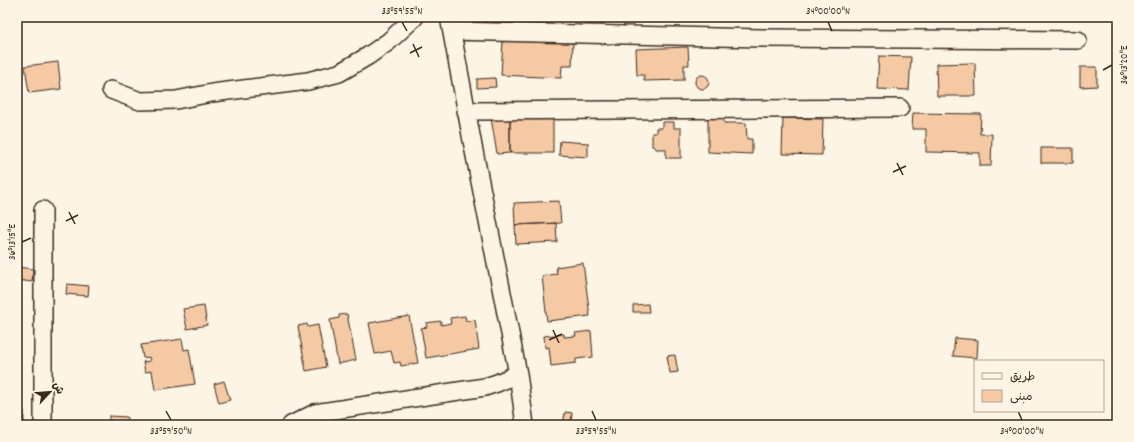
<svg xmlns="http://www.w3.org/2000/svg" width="1134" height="442" viewBox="0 0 1134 442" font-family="Dekko,'Playpen Sans Arabic',sans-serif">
  <rect width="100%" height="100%" fill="#fcf5e5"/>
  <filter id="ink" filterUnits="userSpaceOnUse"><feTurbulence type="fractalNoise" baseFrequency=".025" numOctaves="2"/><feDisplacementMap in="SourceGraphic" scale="8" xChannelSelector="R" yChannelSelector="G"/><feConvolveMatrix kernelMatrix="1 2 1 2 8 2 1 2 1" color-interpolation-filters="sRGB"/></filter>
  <g filter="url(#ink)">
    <!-- building -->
    <path fill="#f5c9a4" stroke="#3b2a1e" d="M503,40L573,43L572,66H562L561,78L501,75Z
      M688,47L689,65H684V80L644,81V75H637L636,49Z
      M879,56L911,57L909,90L877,89Z
      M58,62L61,89L29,93L25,66Z
      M975,63L976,96H937L936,64Z
      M1080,67H1097V86L1080,87Z
      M695 82a7 7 0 1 1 14 0a7 7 0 1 1-14 0Z
      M495,78L496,87L477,88V79Z
      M913,113L981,114L980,134H992L991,166H980V153L926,152V129H912Z
      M708,115H724V123H746L747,139H752V154L708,152Z
      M553,116V153H510V117Z
      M510,117V153L497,154L491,118Z
      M783,118L823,119L822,155L782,154Z
      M662,122H674V128H681V158H666V149H656L655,147L652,146V133H656V128H662Z
      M560,141L588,143V157L559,155Z
      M1041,148H1073V163H1041Z
      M17,201H19L17,248Z
      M559,201L561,223L515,225L514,203Z
      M556,223L557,242L516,244L515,225Z
      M583,263L590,316L547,321L542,276L557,274L556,267Z
      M17,267L33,269L32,282L17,280Z
      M67,284L89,286L88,296L66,294Z
      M648,304L649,312H633V305Z
      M204,306L207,325L187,329L183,309Z
      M347,314L356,360L338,364L330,320L339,318V315Z
      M409,316L418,363L401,366L400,362L394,363L391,351L375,354L369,323Z
      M465,316L466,321L475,320L479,349L426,358L421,328L427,327L426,323L441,321V325L451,323L450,318Z
      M307,324L308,327L318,325L326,367L306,371L298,326Z
      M591,331L593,357L576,359V363L551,366L549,347L545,348L544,336L564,334V337L576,336L575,333Z
      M955,338L978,340L977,358L953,356Z
      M182,339L184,350L189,349L195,384L155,390L152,371L145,372L143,362L150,361L149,357L143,358L141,345Z
      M675,355L678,372L670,373L667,356Z
      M224,381L230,400L219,403L214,384Z
      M17,411H24V425H17Z
      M565,412L572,413L571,425H563Z
      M109,416L127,417V423H146V425H96V422H109Z"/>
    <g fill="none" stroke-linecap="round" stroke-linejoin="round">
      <!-- minor casing -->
      <g stroke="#3b2a1e" stroke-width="20">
        <path id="minor" d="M449,17L473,146L518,374L525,425
          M452,31L762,38L1078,40
          M111,90L140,101L176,100L212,93L308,81L339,73L368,56L388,42L415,17
          M466,111L900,108
          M43,210V425
          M291,425L315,413L485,387L497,383L518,374"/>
      </g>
      <!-- minor -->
      <use href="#minor" stroke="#fcf5e5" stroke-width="17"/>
    </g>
  </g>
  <!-- ticks -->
  <path fill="none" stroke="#3b2a1e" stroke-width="1.5" d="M402,22L407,31M828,22L832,31M413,44L419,57M410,53L422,47M1103,70L1112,65M897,163L903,175M893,172L906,166M69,212L75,224M66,221L78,215M22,242L31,238M553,330L559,343M549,340L562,334M166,411L171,420M592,411L596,420M1018,411L1022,420"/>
  <!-- margin -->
  <rect width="1134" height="442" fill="none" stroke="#fcf5e5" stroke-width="44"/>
  <!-- legend -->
  <rect x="974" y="360" width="130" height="52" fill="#fcf5e5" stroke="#afa495"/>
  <rect x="982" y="373" width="20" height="6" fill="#fcf5e5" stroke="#afa495"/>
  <text x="1010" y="380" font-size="12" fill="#3b2a1e">طريق</text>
  <rect x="982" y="390" width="20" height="12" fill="#f5c9a4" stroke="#afa495"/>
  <text x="1010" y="400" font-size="12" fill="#3b2a1e">مبنى</text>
  <!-- north arrow -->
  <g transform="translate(50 392) rotate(64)" stroke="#fcf5e5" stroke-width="3" paint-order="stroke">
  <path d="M0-3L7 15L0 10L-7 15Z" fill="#3b2a1e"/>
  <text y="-6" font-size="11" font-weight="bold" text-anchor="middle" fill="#3b2a1e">ش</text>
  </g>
  <rect x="22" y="22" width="1090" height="398" fill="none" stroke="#3b2a1e" stroke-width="1.5"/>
  <g font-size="10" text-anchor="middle" fill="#3b2a1e">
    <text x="402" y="14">33°59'55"N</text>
    <text x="828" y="14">34°00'00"N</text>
    <text transform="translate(1123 65) rotate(-90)" y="4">36°13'20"E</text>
    <text transform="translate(11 242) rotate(-90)" y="4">36°13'15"E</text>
    <text x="171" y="434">33°59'50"N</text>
    <text x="596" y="434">33°59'55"N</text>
    <text x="1022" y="434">34°00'00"N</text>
  </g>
</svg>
